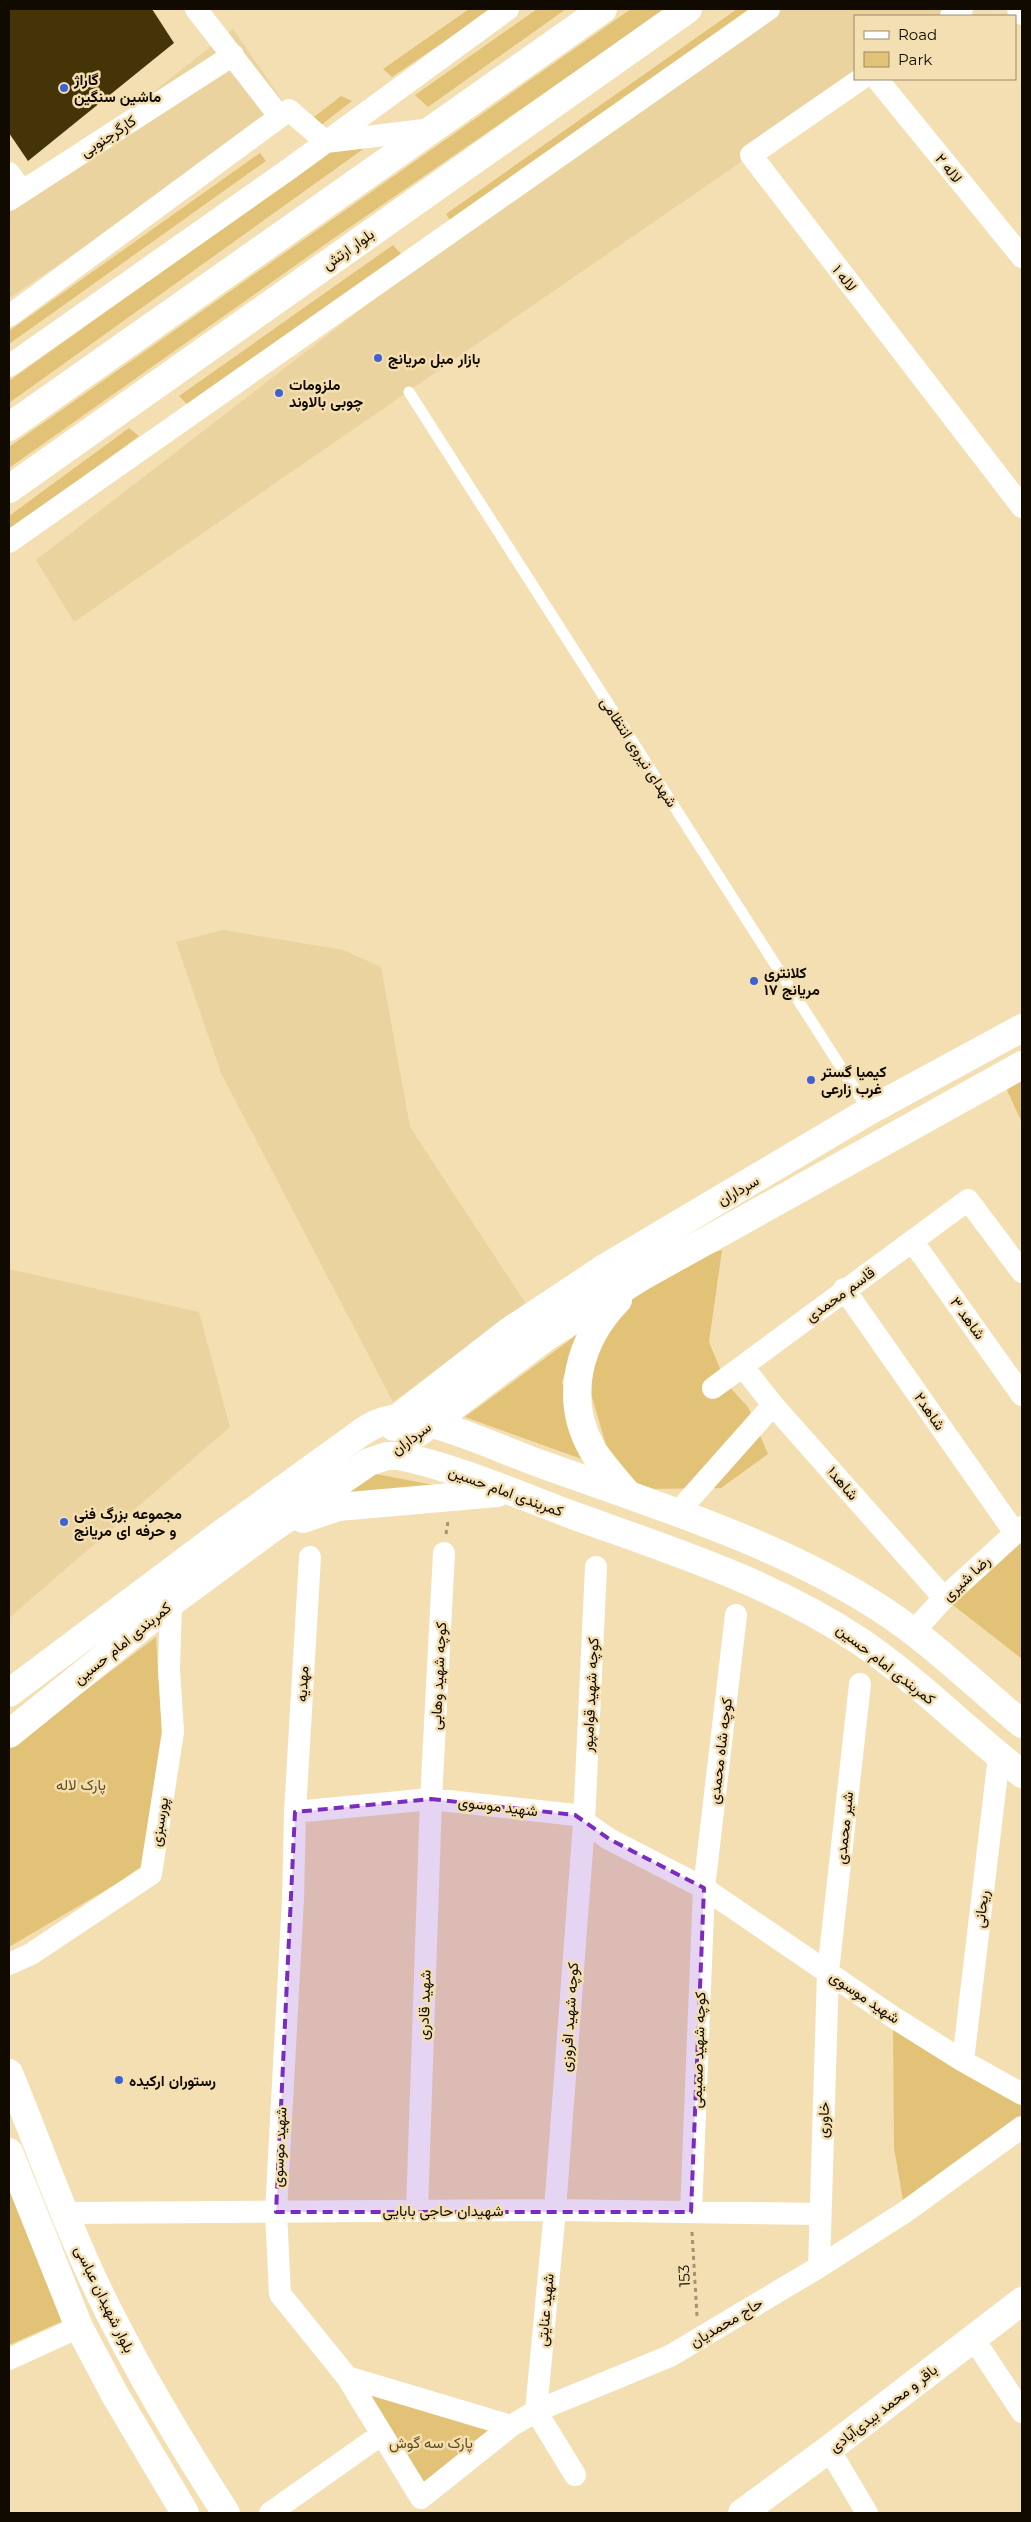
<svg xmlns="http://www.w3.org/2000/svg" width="1031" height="2522" viewBox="0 0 1031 2522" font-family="Montserrat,Vazirmatn,sans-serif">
  <rect width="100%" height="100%" fill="#f3dfb1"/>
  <!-- built -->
  <path fill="#ead39e" d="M750,9H962L951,16H855V79H861L74,622L36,560Z
    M233,29L289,110L9,298V206Z
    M223,930L343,950L381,967L410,1127L526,1304L393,1402L221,1073L176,942Z
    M9,1269L199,1312L230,1427L9,1618Z"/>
  <!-- green -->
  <path fill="#e2c276" d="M469,9H492L392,77L383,69Z
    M537,9H566L428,107L415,95Z
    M631,9H666L327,243L9,468V447Z
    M737,9H749L450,220L446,214Z
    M341,96L352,101L321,125L314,117Z
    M355,134L366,147L9,403V381Z
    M260,153L266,161L9,344V331Z
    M393,245L403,256L188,405L179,396Z
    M129,428L139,436L9,531V516Z
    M1022,1065V1123L1001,1077Z
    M722,1250L709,1342L726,1383L748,1407L768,1454L721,1488L641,1489L606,1445L592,1397L591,1364L610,1326L657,1271Z
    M578,1334L562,1382L587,1461L465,1417Z
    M376,1474L449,1488L331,1500Z
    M1022,1527V1659L944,1598Z
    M156,1637L162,1735L140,1870L9,1947V1748Z
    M893,2017L1022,2094V2127L905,2212L894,2148Z
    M9,2181L65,2320L9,2345Z
    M347,2377L511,2426L421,2498Z"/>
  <!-- building -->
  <path fill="#453407" d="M9,9H152L174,43L28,161L9,133Z"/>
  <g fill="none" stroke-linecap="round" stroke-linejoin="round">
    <!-- path -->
    <path stroke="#a39372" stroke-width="3" stroke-dasharray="4 4" stroke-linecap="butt" d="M446,1534L448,1521
      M692,2232L697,2316"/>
    <!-- lane -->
    <path stroke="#fff" stroke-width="11" d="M409,392L869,1111"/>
    <!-- street -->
    <path stroke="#fff" stroke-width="22" d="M196,9L280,117
      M1018,9L1022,14
      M951,16L962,9
      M861,79L751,155L1022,507
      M877,79L1022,257
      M9,173L22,191
      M9,200L233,55
      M9,316L289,110L326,142L432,129
      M9,366L289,169L508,9
      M9,542L769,9
      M913,1242L1022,1395
      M844,1289L1015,1533
      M743,1367L773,1405L944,1598
      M713,1388L968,1200L1022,1272
      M677,1513L773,1405
      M310,1557L295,1812L293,1899L276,2212L280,2294L347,2377L421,2498L511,2426L536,2411L670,2356L819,2267L905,2212L1022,2127
      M913,1632L944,1598L1022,1527
      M295,1812L431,1799L575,1815L609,1839L704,1888L893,2017L963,2061L1022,2094
      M9,1964L31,1954L151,1874L173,1732L169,1669L171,1603
      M963,2061L999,1756
      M417,2210L431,1799L444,1553
      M691,2212L704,1888L736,1615
      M65,2213L555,2210L820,2214
      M819,2267L828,1972L860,1684
      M973,2338L1022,2412
      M9,2359L79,2327
      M347,2377L511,2426
      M829,2449L867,2513
      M575,2475L536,2411L555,2210L584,1823L596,1567
      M270,2513L382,2434"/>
    <!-- secondary -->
    <path stroke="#fff" stroke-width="28" d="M618,1300C579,1340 563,1398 592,1449C601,1465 616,1480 628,1494
      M394,1427L396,1419L508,1332L606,1267L869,1111L1022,1028
      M418,1433L546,1337L643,1276L1022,1065
      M303,1519L338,1507L497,1493
      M9,1693L221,1534L362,1432C377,1422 390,1417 408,1419C450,1425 504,1451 544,1465C658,1506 776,1542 878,1607C930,1640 975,1685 1022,1724
      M9,1734L171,1603L270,1530L369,1462L387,1456H399C458,1468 518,1495 575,1516C672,1551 771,1582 858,1640C915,1678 968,1732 1022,1774
      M9,2073C42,2153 70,2236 110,2314C145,2383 184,2448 226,2513
      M9,2152L79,2327L115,2395L185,2513
      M742,2513L829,2449L1022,2301"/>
    <!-- highway -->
    <path stroke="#fff" stroke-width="28" d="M9,427L603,9
      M9,489L688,9"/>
  </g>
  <!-- marked area -->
  <path fill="#7b2cbf" fill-opacity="0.2" stroke="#7b2cbf" stroke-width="4" stroke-dasharray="10 6" stroke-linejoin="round" d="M431,1799L575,1815L609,1839L704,1888L691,2212H276L295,1812Z"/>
  <!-- markers -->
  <g fill="#3d62d4" stroke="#f3dfb1" stroke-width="2">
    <circle cx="64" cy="88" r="5"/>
    <circle cx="378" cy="358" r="5"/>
    <circle cx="279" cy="393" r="5"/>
    <circle cx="754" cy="981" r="5"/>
    <circle cx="811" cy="1080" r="5"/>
    <circle cx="64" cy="1522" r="5"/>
    <circle cx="119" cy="2080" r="5"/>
  </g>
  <g text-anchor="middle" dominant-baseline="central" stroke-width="5" stroke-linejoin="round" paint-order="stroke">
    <!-- poi labels -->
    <g font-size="15" font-weight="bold" fill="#110a00" stroke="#f3dfb1" text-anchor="start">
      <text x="74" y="79">گاراژ<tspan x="74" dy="17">ماشین سنگین</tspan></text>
      <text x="388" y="358">بازار مبل مریانج</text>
      <text x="289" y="384">ملزومات<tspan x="289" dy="17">چوبی بالاوند</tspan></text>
      <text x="764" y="972">کلانتری<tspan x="764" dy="17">۱۷ مریانج</tspan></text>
      <text x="821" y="1071">کیمیا گستر<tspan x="821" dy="17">غرب زارعی</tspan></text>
      <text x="74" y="1513">مجموعه بزرگ فنی<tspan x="74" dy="17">و حرفه ای مریانج</tspan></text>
      <text x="129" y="2080">رستوران ارکیده</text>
    </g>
    <!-- street labels -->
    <g font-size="15" fill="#110a00" stroke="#f3dfb1">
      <text transform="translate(108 136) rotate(-33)">کارگرجنوبی</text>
      <text transform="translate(949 168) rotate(51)">لاله ۲</text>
      <text transform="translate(348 249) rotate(-35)">بلوار ارتش</text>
      <text transform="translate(845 278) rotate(52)">لاله ۱</text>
      <text transform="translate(639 752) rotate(57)">شهدای نیروی انتظامی</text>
      <text transform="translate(738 1190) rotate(-30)">سرداران</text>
      <text transform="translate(840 1294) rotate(-36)">قاسم محمدی</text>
      <text transform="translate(968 1318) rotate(54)">شاهد ۳</text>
      <text transform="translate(930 1411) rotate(55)">شاهد۲</text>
      <text transform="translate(411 1438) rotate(-36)">سرداران</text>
      <text transform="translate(843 1483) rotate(49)">شاهد۱</text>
      <text transform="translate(506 1491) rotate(20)">کمربندی امام حسین</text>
      <text transform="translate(966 1578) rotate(-43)">رضا شیری</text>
      <text transform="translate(122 1643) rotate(-39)">کمربندی امام حسین</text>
      <text transform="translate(886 1664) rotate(38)">کمربندی امام حسین</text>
      <text transform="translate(438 1676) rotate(-87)">کوچه شهید وهابی</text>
      <text transform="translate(302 1684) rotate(-87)">مهدیه</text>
      <text transform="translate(590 1695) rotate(-87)">کوچه شهید قوامپور</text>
      <text transform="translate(720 1751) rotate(-83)">کوچه شاه محمدی</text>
      <text transform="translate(498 1806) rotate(7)">شهید موسوی</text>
      <text transform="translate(159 1822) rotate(-81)">پورسبزی</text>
      <text transform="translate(844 1828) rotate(-84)">شیر محمدی</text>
      <text transform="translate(981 1909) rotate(-83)">ریحانی</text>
      <text transform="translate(865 1997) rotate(34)">شهید موسوی</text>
      <text transform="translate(424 2005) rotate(-88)">شهید قادری</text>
      <text transform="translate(569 2017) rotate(-86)">کوچه شهید افروزی</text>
      <text transform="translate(698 2050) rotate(-88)">کوچه شهید صمیمی</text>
      <text transform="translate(823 2120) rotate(-88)">خاوری</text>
      <text transform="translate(279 2147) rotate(-87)">شهید موسوی</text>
      <text x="443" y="2210">شهیدان حاجی بابایی</text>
      <text transform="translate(684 2276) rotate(-93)">153</text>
      <text transform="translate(105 2299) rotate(64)">بلوار شهیدان عباسی</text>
      <text transform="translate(545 2310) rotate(-85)">شهید عنایتی</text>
      <text transform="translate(726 2322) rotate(-31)">حاج محمدیان</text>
      <text transform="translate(883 2408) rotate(-38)">باقر و محمد بیدی‌آبادی</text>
    </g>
    <!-- park labels -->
    <g font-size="15" fill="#604c1b" stroke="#f3dfb1">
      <text x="81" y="1784">پارک لاله</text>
      <text x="431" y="2442">پارک سه گوش</text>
    </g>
  </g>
  <!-- border -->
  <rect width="1031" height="2522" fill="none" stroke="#110a00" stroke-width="20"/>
  <!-- legend -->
  <rect x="854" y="15" width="162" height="65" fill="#f3dfb1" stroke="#998a6a"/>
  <rect x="864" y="31" width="25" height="8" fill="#ffffff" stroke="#998a6a"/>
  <text x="898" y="40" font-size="15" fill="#110a00">Road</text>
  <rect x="864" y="52" width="25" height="15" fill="#e2c276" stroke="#998a6a"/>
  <text x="898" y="65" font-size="15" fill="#110a00">Park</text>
</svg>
